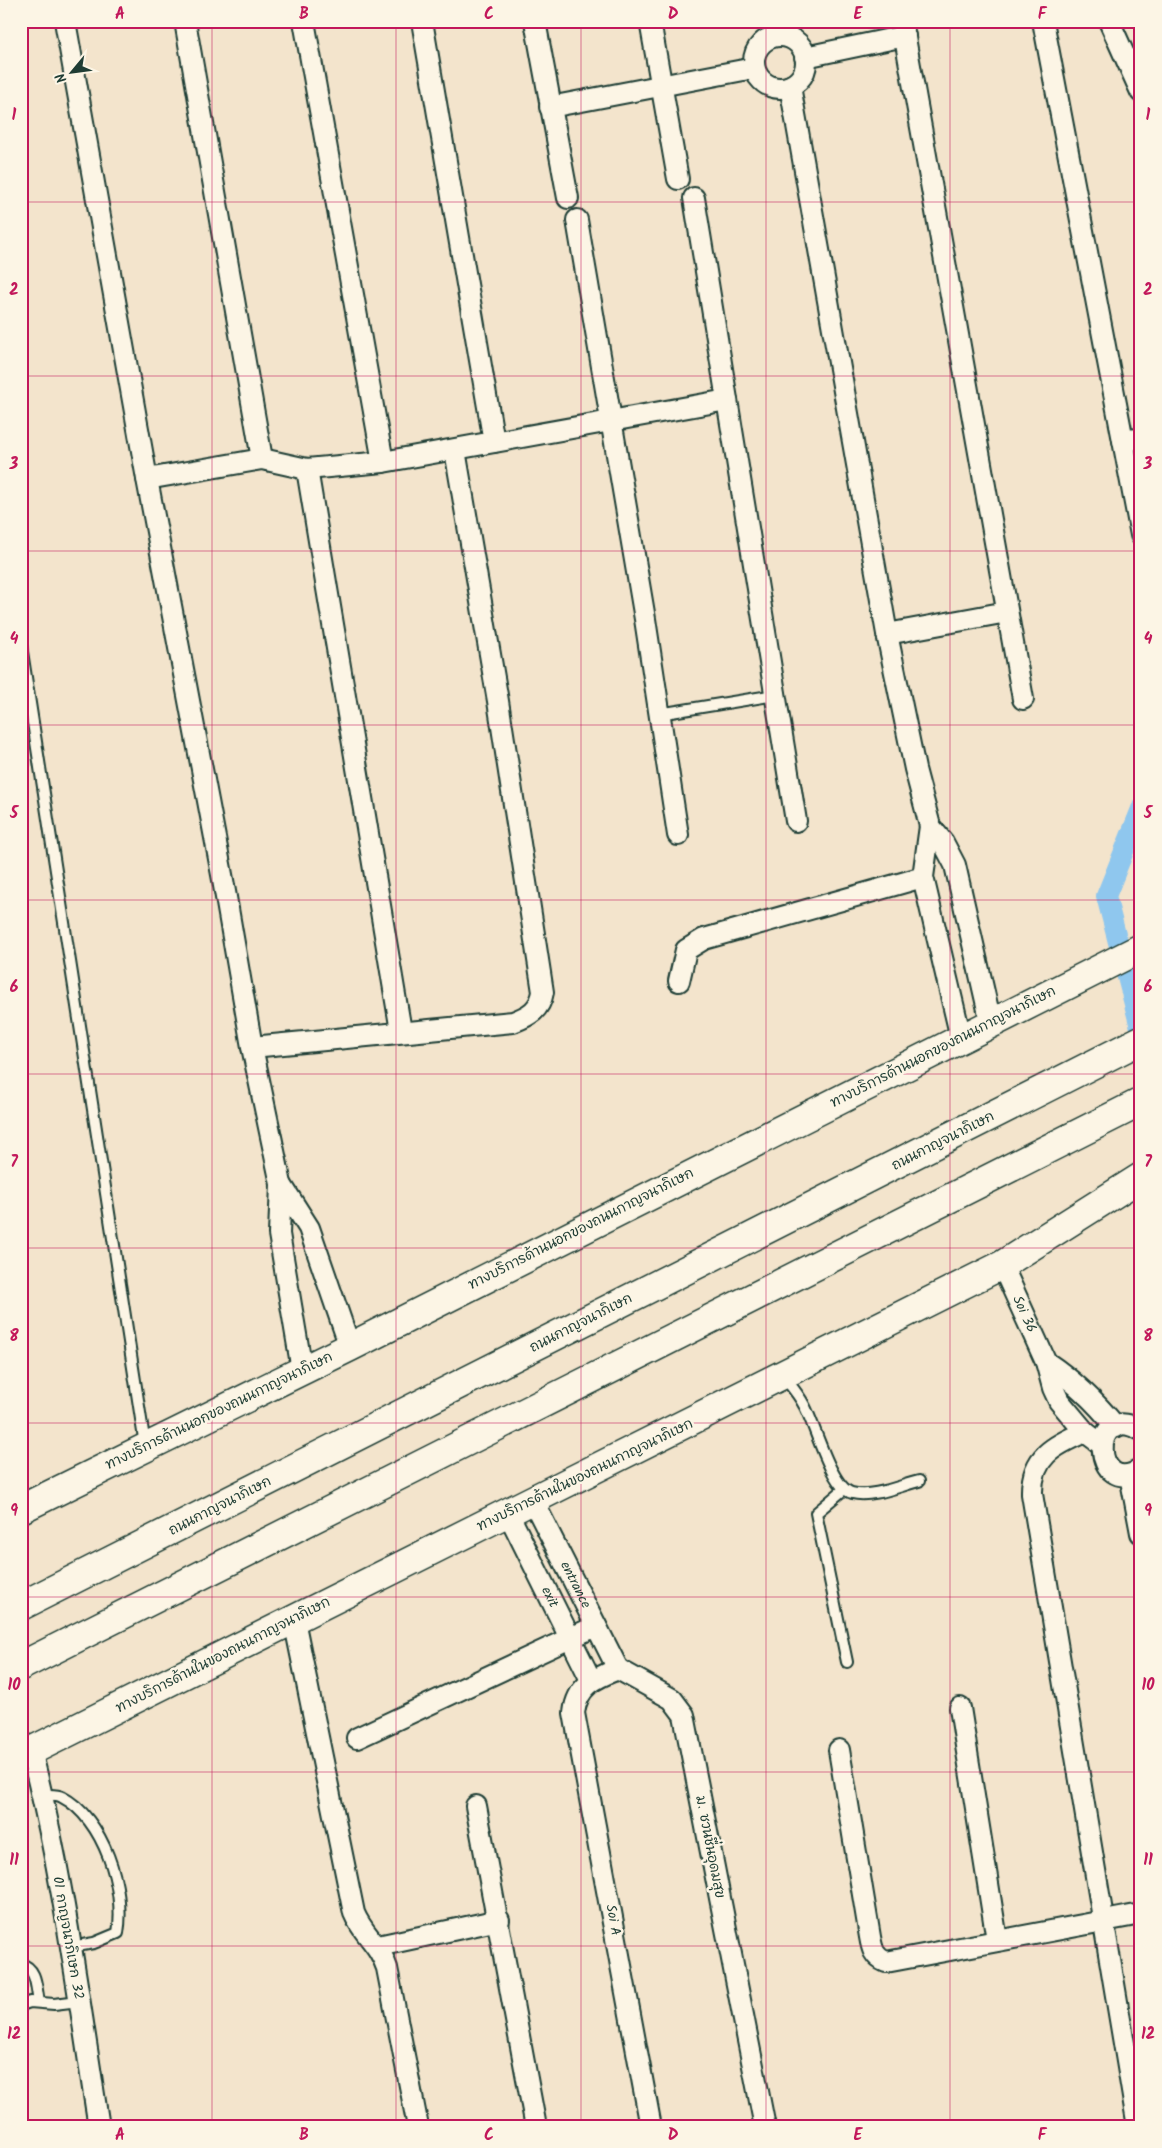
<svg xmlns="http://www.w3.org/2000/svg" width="1162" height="2148" viewBox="0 0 1162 2148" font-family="Kalam,'Playpen Sans Thai',sans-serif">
  <rect width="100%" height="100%" fill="#f3e4cc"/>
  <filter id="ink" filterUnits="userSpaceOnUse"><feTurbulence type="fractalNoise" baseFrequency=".02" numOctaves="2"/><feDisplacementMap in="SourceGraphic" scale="10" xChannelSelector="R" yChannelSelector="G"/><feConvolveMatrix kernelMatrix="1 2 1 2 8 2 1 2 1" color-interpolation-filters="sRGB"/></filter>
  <g filter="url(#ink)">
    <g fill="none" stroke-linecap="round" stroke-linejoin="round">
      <!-- canal -->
      <path stroke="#8fc7ee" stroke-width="20" d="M1141,809L1106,896L1141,1031"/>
      <!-- lane casing -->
      <g stroke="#1f3d34" stroke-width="14">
        <path id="lane" d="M21,645L145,1445
          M659,714L775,695
          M784,1377C791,1386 799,1395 804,1405C815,1424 831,1488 852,1493C872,1498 899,1486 919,1481
          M843,1490L816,1513L847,1662
          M43,1795C48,1795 57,1794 62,1797C103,1818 126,1889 118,1933L94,1943L71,1947
          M21,1964C37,1968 36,1988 39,2002
          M21,2005L30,2002L54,2004L79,2001"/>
      </g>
      <!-- street casing -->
      <g stroke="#1f3d34" stroke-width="24">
        <g id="street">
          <path d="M65,21L147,479L223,880L252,1047L281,1184L279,1234L302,1370"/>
          <path d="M185,21L262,459"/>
          <path d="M304,21L383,462"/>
          <path d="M422,21L494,442"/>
          <path d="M535,21L568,198"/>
          <path d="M650,21L678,179"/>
          <path d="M902,21L1023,699"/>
          <path d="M1043,21L1141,535"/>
          <path d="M1109,21L1141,92"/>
          <circle cx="780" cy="62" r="26"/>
          <path d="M805,57L905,36"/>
          <path d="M790,86L887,634L915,769L930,826L943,842L955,865L991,1023"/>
          <path d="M550,107L754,68"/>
          <path d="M694,198L796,821"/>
          <path d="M577,220L645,619L678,835"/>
          <path d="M1123,440L1141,439"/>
          <path d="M307,469L401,1031"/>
          <path d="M147,479L262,459L307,469L383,462L727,400"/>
          <path d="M887,634L1007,612"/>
          <path d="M930,826L923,877L961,1038"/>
          <path d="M679,981L686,950L704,939L923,877"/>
          <path d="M252,1047L513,1022C529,1016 540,1010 543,992L498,701L455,450"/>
          <path d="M281,1184L309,1228L350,1347"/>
          <path id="s1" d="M1002,1265L1046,1362L1053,1388L1059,1401L1085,1432L1101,1444"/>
          <path d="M1046,1362C1073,1380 1095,1401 1116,1427"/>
          <path d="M1141,1430C1086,1400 1094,1501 1141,1469"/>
          <path d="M1085,1432C1054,1445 1031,1457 1032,1494L1138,2127"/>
          <path d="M1130,1475L1141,1533"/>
          <path id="s2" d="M533,1501L618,1669"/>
          <path id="s3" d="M508,1513L591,1680"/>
          <path d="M294,1620L354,1913C363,1935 379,1943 387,1968L418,2127"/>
          <path d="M960,1708L997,1940"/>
          <path d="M357,1738L596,1626"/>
          <path d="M839,1750L870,1937C872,1949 874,1957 886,1962L1141,1914"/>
          <path d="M31,1751C63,1874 79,2001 99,2127"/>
          <path d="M476,1806L536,2127"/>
          <path d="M378,1946L499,1920"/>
          <path d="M651,2127L574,1713C577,1686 595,1678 618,1669L672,1699L684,1715L765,2127"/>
        </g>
      </g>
      <!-- secondary casing -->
      <g stroke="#1f3d34" stroke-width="31">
        <path id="secondary" d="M21,1509L350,1347L1141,948
          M21,1756L1002,1265L1141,1177"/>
      </g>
      <!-- highway casing -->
      <g stroke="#1f3d34" stroke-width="31">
        <path id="highway" d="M21,1606L1141,1040
          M21,1666L1141,1102"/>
      </g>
      <!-- lane -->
      <use href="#lane" stroke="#fcf5e5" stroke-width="10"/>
      <!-- street -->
      <use href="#street" stroke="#fcf5e5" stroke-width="20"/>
      <!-- secondary -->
      <use href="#secondary" stroke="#fcf5e5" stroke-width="28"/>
      <!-- highway -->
      <use href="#highway" stroke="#fcf5e5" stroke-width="28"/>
    </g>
  </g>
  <!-- grid -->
  <path fill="none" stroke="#c2185b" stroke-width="1" stroke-opacity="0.55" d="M212,21V2127M396,21V2127M581,21V2127M766,21V2127M950,21V2127M21,202H1141M21,376H1141M21,551H1141M21,725H1141M21,900H1141M21,1074H1141M21,1248H1141M21,1423H1141M21,1597H1141M21,1772H1141M21,1946H1141"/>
  <g text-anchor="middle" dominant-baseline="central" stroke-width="5" stroke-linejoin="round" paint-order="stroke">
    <!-- street labels -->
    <g font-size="14" fill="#1f3d34" stroke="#fcf5e5">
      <text transform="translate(943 1047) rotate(-27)">ทางบริการด้านนอกของถนนกาญจนาภิเษก</text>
      <text transform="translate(943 1141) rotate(-27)">ถนนกาญจนาภิเษก</text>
      <text transform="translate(581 1229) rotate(-27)">ทางบริการด้านนอกของถนนกาญจนาภิเษก</text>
      <text stroke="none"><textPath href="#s1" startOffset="54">Soi 36</textPath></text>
      <text transform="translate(581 1323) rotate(-27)">ถนนกาญจนาภิเษก</text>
      <text transform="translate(219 1411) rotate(-26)">ทางบริการด้านนอกของถนนกาญจนาภิเษก</text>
      <text transform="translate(585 1475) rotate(-26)">ทางบริการด้านในของถนนกาญจนาภิเษก</text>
      <text transform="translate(220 1506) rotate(-27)">ถนนกาญจนาภิเษก</text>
      <text stroke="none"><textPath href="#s2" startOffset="94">entrance</textPath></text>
      <text stroke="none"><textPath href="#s3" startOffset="94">exit</textPath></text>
      <text transform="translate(223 1655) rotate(-27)">ทางบริการด้านในของถนนกาญจนาภิเษก</text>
      <text transform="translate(710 1847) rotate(79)">ม. ชวนชื่นอุดมสุข</text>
      <text transform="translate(613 1920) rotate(80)">Soi A</text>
      <text transform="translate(68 1938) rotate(80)">01 กาญจนาภิเษก 32</text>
    </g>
  </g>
  <!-- margin -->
  <rect width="1162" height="2148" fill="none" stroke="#fcf5e5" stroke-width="55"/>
  <!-- north arrow -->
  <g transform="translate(72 72) rotate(241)" stroke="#fcf5e5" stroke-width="4" paint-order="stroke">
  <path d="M0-4L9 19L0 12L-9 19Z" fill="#1f3d34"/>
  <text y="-8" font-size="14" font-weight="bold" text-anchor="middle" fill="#1f3d34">N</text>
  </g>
  <rect x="28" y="28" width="1106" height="2092" fill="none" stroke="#c2185b" stroke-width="2"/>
  <g font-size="16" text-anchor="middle" font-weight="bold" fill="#c2185b">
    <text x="120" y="19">A</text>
    <text x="304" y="19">B</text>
    <text x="489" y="19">C</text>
    <text x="673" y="19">D</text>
    <text x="858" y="19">E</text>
    <text x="1042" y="19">F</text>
    <text x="14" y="120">1</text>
    <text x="1148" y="120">1</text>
    <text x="14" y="295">2</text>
    <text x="1148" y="295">2</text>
    <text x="14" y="469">3</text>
    <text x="1148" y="469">3</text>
    <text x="14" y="644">4</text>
    <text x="1148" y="644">4</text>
    <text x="14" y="818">5</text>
    <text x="1148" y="818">5</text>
    <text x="14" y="992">6</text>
    <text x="1148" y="992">6</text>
    <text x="14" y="1167">7</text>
    <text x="1148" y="1167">7</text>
    <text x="14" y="1341">8</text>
    <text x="1148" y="1341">8</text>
    <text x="14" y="1516">9</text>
    <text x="1148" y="1516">9</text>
    <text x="14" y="1690">10</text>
    <text x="1148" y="1690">10</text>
    <text x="14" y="1865">11</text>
    <text x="1148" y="1865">11</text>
    <text x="14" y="2039">12</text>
    <text x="1148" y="2039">12</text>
    <text x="120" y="2140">A</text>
    <text x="304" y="2140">B</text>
    <text x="489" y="2140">C</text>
    <text x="673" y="2140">D</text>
    <text x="858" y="2140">E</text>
    <text x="1042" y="2140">F</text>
  </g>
</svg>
